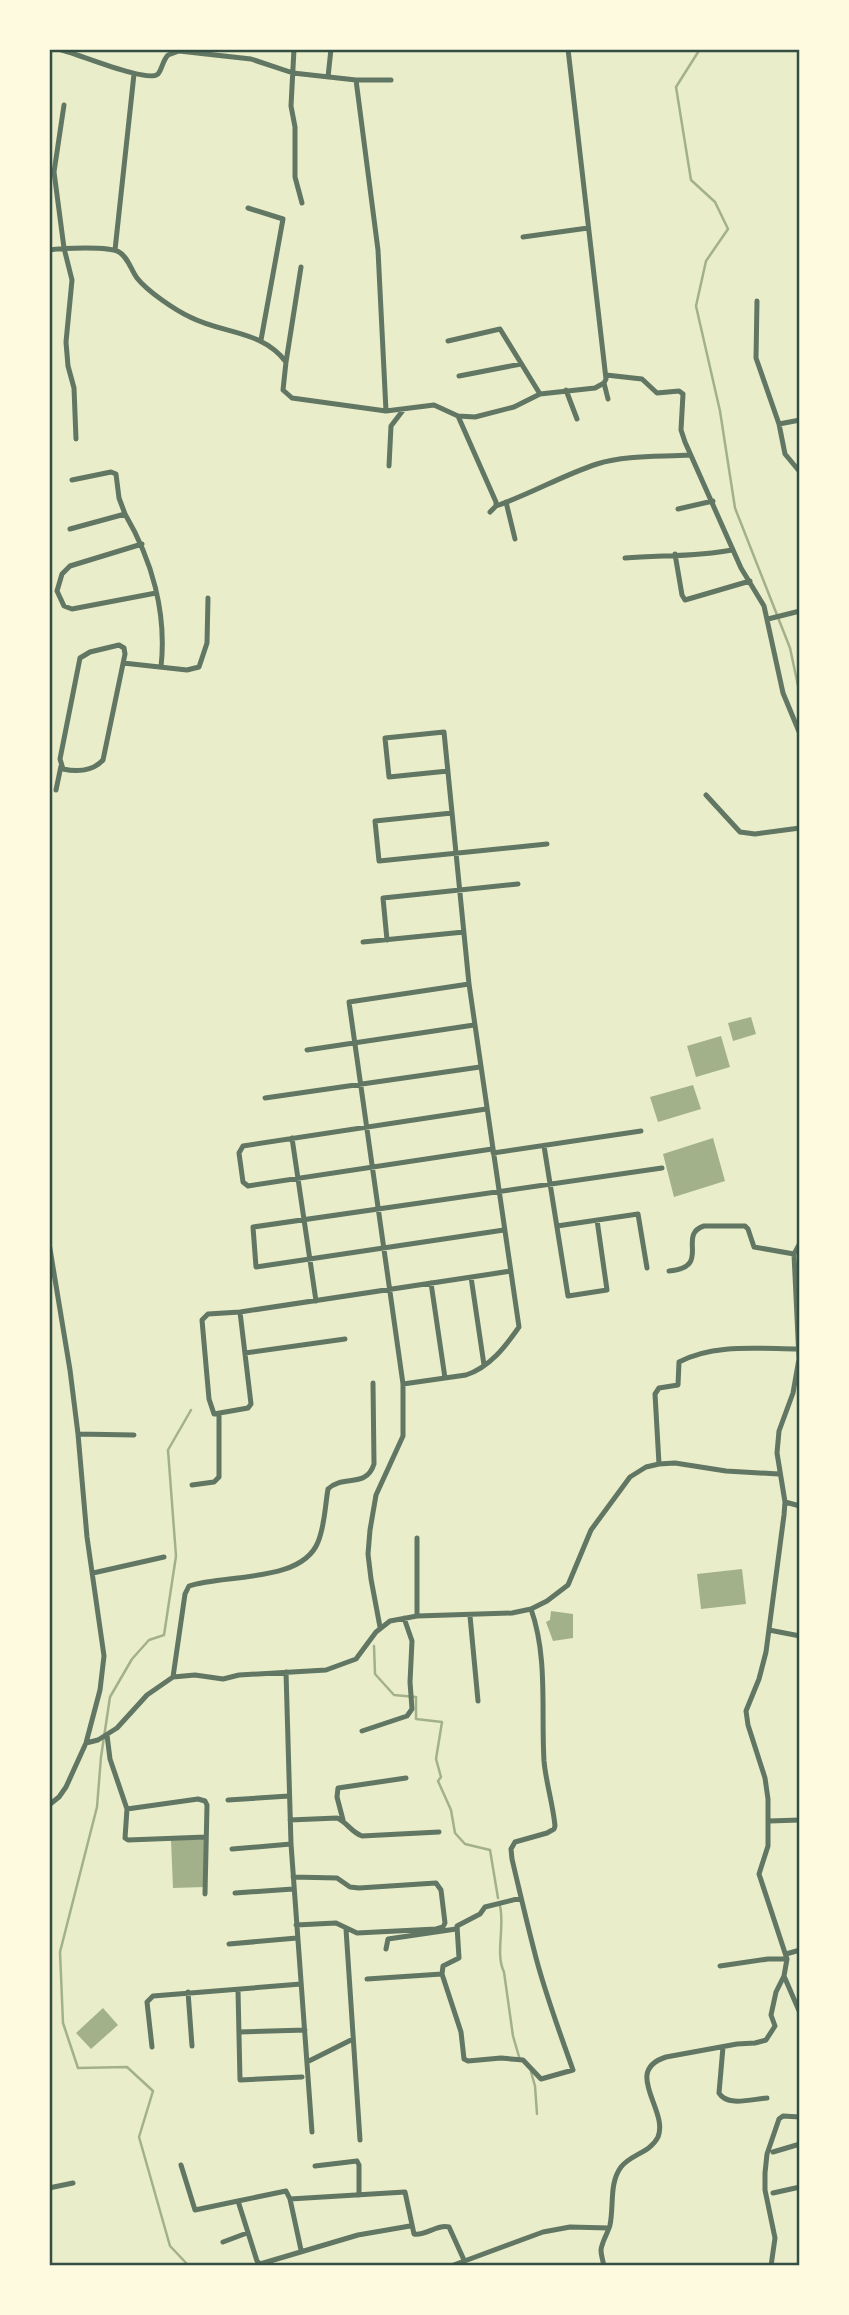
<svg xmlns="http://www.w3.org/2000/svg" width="849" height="2315" viewBox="0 0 849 2315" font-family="Barlow,sans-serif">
  <rect width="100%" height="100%" fill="#e9edc9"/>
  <!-- water -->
  <path fill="#a3b18a" d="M751,1017L756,1034L733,1041L728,1023Z
    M721,1036L730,1067L696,1077L687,1046Z
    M693,1085L701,1109L658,1122L650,1097Z
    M713,1138L725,1181L674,1197L663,1154Z
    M742,1569L746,1604L701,1609L697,1574Z
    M551,1611L573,1614V1638L553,1641L546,1622L550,1620Z
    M204,1839L205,1887L173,1888L171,1840Z
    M103,2008L118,2025L91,2049L76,2033Z"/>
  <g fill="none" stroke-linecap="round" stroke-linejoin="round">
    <!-- stream -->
    <path stroke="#a3b18a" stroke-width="2.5" d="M700,49L676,87L691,180L715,202L728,229L706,261L696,306L720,411L735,508L790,648L800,695
      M374,1646L375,1674L394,1695L416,1697V1719L442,1722L436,1759L441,1777L438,1781L451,1810L455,1833L465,1844L490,1850L498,1898
      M500,1906C505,1927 495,1954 504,1972L513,2036L520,2060
      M531,2072L535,2086L537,2114
      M189,2266L170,2246L139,2137L153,2091L127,2067L78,2068L63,2023L60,1952L97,1807L101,1757L110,1697L132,1659L149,1640L164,1635L176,1556L168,1450L191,1410"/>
    <!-- minor -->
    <path stroke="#617663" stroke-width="5" d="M58,49C74,52 148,84 158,74C162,69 163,60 168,55L179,51L251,59L293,73L356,80H391
      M294,49L291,106L295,127V177L302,203
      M568,49L606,379L604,383L608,399
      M328,77L331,49
      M356,80L378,250L386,411
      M64,105L54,172L64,248L72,280L66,342L68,366L74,388L76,439
      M248,208L283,219L261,340
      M523,237L588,228
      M49,250C62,248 109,246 119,252C128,257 131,270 137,278C147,291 175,310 190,317C223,334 262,330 286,362L283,390L292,398L386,411L434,405L458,416L475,417L514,407L540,394L595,388L604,383
      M115,250L134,74
      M757,301L756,358L779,424L785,454L800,472
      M448,341L500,329L540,394
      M286,362L301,267
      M606,375L642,379L657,393L679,391L683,394L681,430L685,442L741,568L764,606L783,693L800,734
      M459,376L521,364
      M566,390L577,419
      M458,416L496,502V506L490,512
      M779,424L800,420
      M389,466L391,426L404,409
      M72,480L111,472L116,474L119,498L125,514
      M506,502L515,539
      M496,506C531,494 563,475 597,464C626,455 660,457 690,455
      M678,509L713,501
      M70,529L125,514C152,560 167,613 161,667
      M142,544L70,566L62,574L57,591L64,606L72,609L156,593
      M675,554L682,595L685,600L750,581
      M625,558C661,555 697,557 732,550
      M768,619L800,611
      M119,645L124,648L125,654L103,760C93,771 77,772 63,769L60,759L80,658L90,652Z
      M123,663L187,670L199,667L207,643L208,598
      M448,771L389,777L385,738L444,732L469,984
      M56,790L61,766
      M706,795L740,832L755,834L800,828
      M452,813L375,821L379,861L547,844
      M387,940L383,898L518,884
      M363,942L464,932
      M307,1050L474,1025
      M265,1098L480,1067
      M486,1109L243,1146L239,1153L243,1182L248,1186L492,1149
      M292,1138L316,1301
      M544,1146L568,1296L607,1290L597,1220
      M493,1153L641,1131
      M557,1226L638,1214L647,1268
      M504,1230L256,1267L253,1227L662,1168
      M49,1243L70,1370L78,1434L87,1537L104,1656L100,1690L86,1743L66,1787L59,1797L49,1805
      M669,1271C713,1267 676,1235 704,1226H745L748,1229L754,1247L794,1254
      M471,1277L484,1365
      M431,1283L445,1378
      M240,1312L511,1271
      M240,1312L251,1404L248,1408L214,1414L209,1399L202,1320L208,1314Z
      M245,1353L345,1339
      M78,1434L134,1435
      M659,1464L655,1394L659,1388L678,1385L679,1362C714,1343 761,1349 799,1349
      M192,1485L214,1482L219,1477V1415
      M785,1502L800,1506
      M93,1573L164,1557
      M417,1616V1538
      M470,1616L478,1701
      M380,1627L371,1579L368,1554L370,1530L376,1495L403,1436V1384L349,1002L469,984L519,1327C505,1347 490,1367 466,1375L403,1384
      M769,1630L800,1636
      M286,1672L291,1844L312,2132
      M173,1677L185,1594L189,1586C225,1574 302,1583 318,1542C325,1525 325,1506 328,1489C343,1474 366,1489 374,1464L373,1383
      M362,1731L407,1716L412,1709L410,1682L412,1641L404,1618
      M107,1735L110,1759L127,1809L125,1838L128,1840L206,1837
      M86,1743L98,1740L117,1728L147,1695L173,1677L195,1675L223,1679L239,1675L326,1670L356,1659L376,1632L390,1621L417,1616L512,1613L531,1609L547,1601L568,1585L591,1530L630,1477L646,1467L659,1464L675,1463L726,1471L779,1474
      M228,1800L289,1796
      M127,1809L198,1799L205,1801L207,1805L205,1894
      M290,1820L337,1818C347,1822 351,1832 362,1836L439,1832
      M343,1820L337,1797L338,1788L406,1778
      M769,1821L800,1820
      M232,1849L291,1844
      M293,1877L337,1878L350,1887L359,1888L436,1883L441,1890L445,1923L443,1927L436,1929L357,1933L336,1923L296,1925
      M235,1893L293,1889
      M521,1898L485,1907L480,1914L457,1926L459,1958L443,1966L442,1974L461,2032L464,2059L468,2061L501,2058L523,2060L541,2079L573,2070C559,2030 544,1991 534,1950C526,1919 519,1889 512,1859L511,1849L515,1842L547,1833L554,1829L555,1826C553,1804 546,1783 544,1761C541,1710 548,1657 531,1609
      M346,1929L360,2140
      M229,1944L297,1938
      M386,1949L388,1939L456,1929
      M786,1954L800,1950
      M720,1966L768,1959H787
      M784,1976L800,2013
      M367,1979L442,1974
      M238,1990L240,2080L302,2077
      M188,1992L192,2046
      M239,2032L305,2030
      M152,2047L147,2002L153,1996L301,1984
      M723,2047L719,2093C727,2107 752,2099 767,2098
      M307,2062L353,2039
      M773,2152L800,2144
      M181,2165L195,2210L238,2201
      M315,2166L357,2161L359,2165V2195
      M49,2188L73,2183
      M773,2193L800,2187
      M290,2199L405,2192L414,2234C426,2236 437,2224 449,2227L464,2260
      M223,2242L247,2233
      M301,2250L290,2199L286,2191L238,2201L257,2261L260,2264L358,2235L410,2226
      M451,2266L543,2232L570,2227L609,2228
      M604,2266C603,2261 601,2255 601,2250C602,2241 608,2233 610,2225C614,2206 609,2183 621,2167C631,2154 650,2153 658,2137C669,2110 622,2071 666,2057L737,2044L755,2043L766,2040L775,2026L771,2015L776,1992L784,1976L787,1959L759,1874L768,1846V1799L765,1778L748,1725L746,1711L759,1679L766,1652L784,1515L785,1502L777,1453L779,1431L793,1393L799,1359L794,1254L800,1243
      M771,2266L775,2238L765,2190V2173L767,2154L779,2119L783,2116L800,2117"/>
  </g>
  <!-- border -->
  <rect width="849" height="2315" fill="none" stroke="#fefae0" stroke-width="102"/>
  <rect x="51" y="51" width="747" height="2213" fill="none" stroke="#344e41" stroke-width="2.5"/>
</svg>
